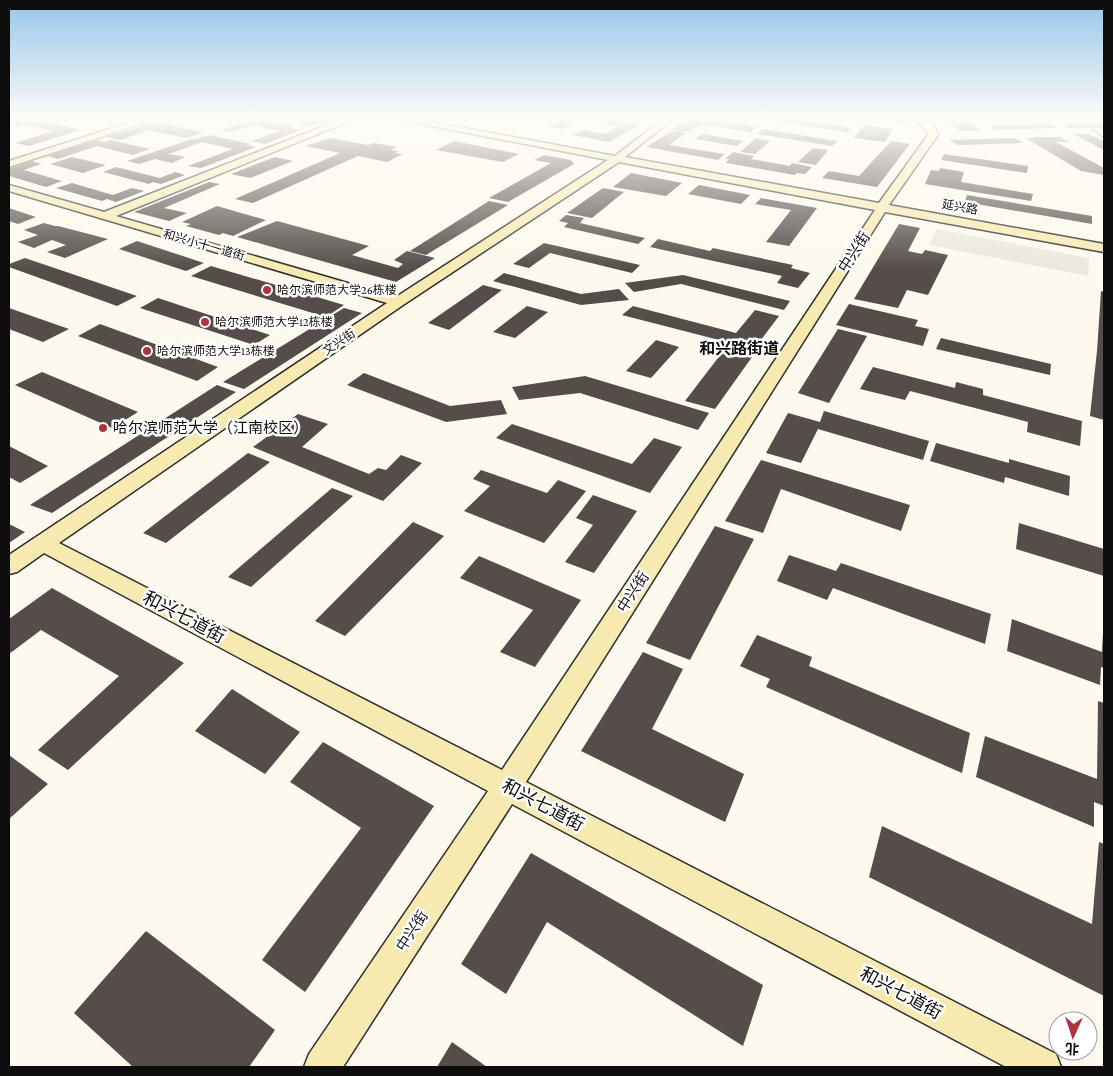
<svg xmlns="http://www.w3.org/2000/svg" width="1113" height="1076" viewBox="0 0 1113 1076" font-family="'Crimson Pro','Noto Sans SC',serif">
  <rect width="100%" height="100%" fill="#fdf9ee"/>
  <!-- plaza -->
  <path fill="#ece8de" d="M937,229L1089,258L1088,276L929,245Z"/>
  <!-- building -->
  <path fill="#544d4a" d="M9,119L33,122L38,120L81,130L29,146L15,143L53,131L23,124L17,126L9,124Z
    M255,119L295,126L291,128L301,130L265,144L252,141L279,131L252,125L232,132L220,130Z
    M309,119H329V120L310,126L297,124Z
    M556,119H582L563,129L549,127L560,121Z
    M608,119L640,124L609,142L573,135L582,130L605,134L620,126L601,123Z
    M688,119H711L757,127L751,132L700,124L688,132L672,130Z
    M775,119H794L851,128L847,132L773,121Z
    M892,119H907L913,123L898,124Z
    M942,119H964L982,131H961Z
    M1100,123L1104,127L1069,128L1062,124Z
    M151,124H164L203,132L187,138L149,130L120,140L106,137Z
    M1051,124L1058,128L995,130L990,126Z
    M864,125L893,129L885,142L854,138Z
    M763,129L837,141L832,146L757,134Z
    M672,131L686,133L669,145L725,154L718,160L646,147Z
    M702,134L743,141L737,146L695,139Z
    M1074,134H1089L1104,141V150Z
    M210,135L250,144L246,145L256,147L201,168L188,166L233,149L202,142L169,154L185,157L172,163L155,159L139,164L127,161L192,139H196Z
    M1032,137H1060L1069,142H1056L1104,168V175L1081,171L1026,138H1034Z
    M330,138L368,145L374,143L397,147L391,150L399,151L395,153L403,154L387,162L358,156L253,203L235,199L340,153L305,146Z
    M756,138L770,141L755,154L740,152Z
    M1015,138L1024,143L958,145L949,140Z
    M97,140L105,142L111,140L150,149L133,155L97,146L58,159L47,156Z
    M454,141L519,154L503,162L436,150Z
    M891,141L910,144L877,187L822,178L829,171L859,176Z
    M813,148L828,150L816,165L798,162Z
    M733,152L754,156L751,159L790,166L792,163L812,167L805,174L796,173L795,175L726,163L729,159H725Z
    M944,154L1028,166L1027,173L941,160Z
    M544,155L571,160L574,164L508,202L489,198L551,163L534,160Z
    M72,157L106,165L83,173L50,164Z
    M275,157L293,161L250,178L231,174Z
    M32,161L41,164L24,170L62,181L46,187L9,176V169Z
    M116,167L160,178L175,172L185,175L161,184L153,182L149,184L103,172Z
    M940,168L964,172L961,182L1033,194L1031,201L925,184L931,170L939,171Z
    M631,173L682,183L666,196L613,187Z
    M209,182L220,184L164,208L187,213L169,221L134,212Z
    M72,183L113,195L132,188L144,191L116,202L107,199L102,201L56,188Z
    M699,185L750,195L741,204L688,194Z
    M603,188L624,192L592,218L567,213Z
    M967,195L1092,216V224L965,202Z
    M761,198L817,208L789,246L766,242L791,210L755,204Z
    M489,201L508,205L426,255L410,251Z
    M217,206L266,220L233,236L223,233L219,235L186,226L191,224L182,222Z
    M9,208L36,217L18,224L9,221Z
    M566,215L584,218L580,223L645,238L638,244L564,227L568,223L559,221Z
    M277,221L369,246L352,255L398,268L403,264L394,260L407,251L435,258L396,282L237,237Z
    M44,223L55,226H58L108,239L65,258L47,252L66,245L52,240L34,248L18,242L38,235L24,230Z
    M899,224L920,228L908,251L922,254L925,250L948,255L928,295L907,290L898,308L854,299Z
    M658,239L710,251L713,248L793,265L791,268L810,273L798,288L777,283L782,276L650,247Z
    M137,241L204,263L186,271L119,249Z
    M544,243L640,265L632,273L550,253L529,268L513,264Z
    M25,258L137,296L117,306L9,267V264Z
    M211,266L344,305L326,317L191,276Z
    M504,273L581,294L619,289L629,300L581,305L493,281Z
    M683,275L790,301L784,310L681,284L634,292L625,283Z
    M483,285L502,290L449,330L428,323Z
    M1101,291L1104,292V420L1090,416L1097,351Z
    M158,298L270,335L254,345L140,308Z
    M849,304L918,320L915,326L929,329L923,346L836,325Z
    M527,306L548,312L515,338L493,332Z
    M633,306L736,333L755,310L779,316L754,349L622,315Z
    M9,308L69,329L43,342L9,329Z
    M344,308L362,313L244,389L223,382Z
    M100,324L218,367L197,381L78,336Z
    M838,329L867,336L829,403L798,393Z
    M941,338L1051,364L1050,375L936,349Z
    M656,340L679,347L651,378L626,371Z
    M724,350L752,357L715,409L685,401Z
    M873,367L955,388L956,382L983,389V395L1082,421L1080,446L1027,432L1028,422L910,391L905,400L860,389Z
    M42,372L138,412L112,428L15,385Z
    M364,373L450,406L501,400L507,414L446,422L347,385Z
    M585,376L709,413L698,430L580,393L519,400L512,387Z
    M217,385L236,392L52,513L30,505Z
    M824,411L929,441L923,460L818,429L801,463L766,453L788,413L820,422Z
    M298,414L328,424L302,447L369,474L378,468L386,470L401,455L422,463L383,501L253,447Z
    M512,424L632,464L654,438L682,447L650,493L496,438Z
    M936,443L1009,463V459L1070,476L1069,496L1005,477L1004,483L930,461Z
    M9,446L48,466L20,483L9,477Z
    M248,453L270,462L166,543L143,533Z
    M761,460L910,505L901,531L781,489L763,533L725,521Z
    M481,470L547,493L558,480L586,491L544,543L464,511L490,486L473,479Z
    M332,488L353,496L251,587L228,577Z
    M593,495L637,511L594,573L565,562L593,525L576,518Z
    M413,522L444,536L345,636L315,621Z
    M1019,523L1104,549V576L1016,549Z
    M9,524L25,532L9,543Z
    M715,526L754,539L690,660L646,643Z
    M789,555L836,571L841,563L991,614L985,644L833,588L827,600L777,581Z
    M479,556L581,600L535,667L500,652L533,610L460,578Z
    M52,588L184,663L68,770L38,750L119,676L41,630L9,654V619Z
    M1012,619L1102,652L1103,633H1104V668L1101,667L1100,685L1007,651Z
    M757,635L812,657L809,666L970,733L962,773L766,687L770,679L740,666Z
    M643,652L683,669L652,729L744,774L725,822L581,751Z
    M232,689L300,732L265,774L195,731Z
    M1098,701L1104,703V806L1094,802V827L976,777L985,736L1097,779Z
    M323,742L434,806L305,992L262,960L361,828L290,782Z
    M9,755L48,784L9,819Z
    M882,826L1092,924L1099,842L1104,844V996L869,877Z
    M531,853L763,985L743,1046L547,922L506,994L461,964Z
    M146,931L275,1030L249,1067H133L74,1013Z
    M452,1042L487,1067H437Z"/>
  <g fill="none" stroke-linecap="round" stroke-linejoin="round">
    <!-- secondary casing -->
    <g stroke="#2f2f2f" stroke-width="3">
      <path id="secondary" d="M141,119H156L9,167V161Z
        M342,119H355L116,216L396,297L608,160L394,119H416L615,156L663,119H673L625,157L879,203L928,135L927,131L915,119C925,119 935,123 938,135L889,205L1104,244V252L885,212L526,782L1056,1054L1061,1067H1006L512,804L343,1067H304L309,1054L488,791L44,553L17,572L9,574V555L387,303L9,191V185L104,212ZM619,162L875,210L502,770L59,543L403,305Z
        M1098,127L1104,130V137L1093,130Z"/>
    </g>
    <!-- secondary -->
    <use href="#secondary" fill="#f6eab0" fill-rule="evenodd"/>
  </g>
  <!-- sky -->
  <linearGradient id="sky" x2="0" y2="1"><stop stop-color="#95c5eb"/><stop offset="0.44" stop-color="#fefcf7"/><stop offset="1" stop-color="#fefcf7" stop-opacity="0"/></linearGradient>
  <rect width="1113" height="270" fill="url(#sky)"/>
  <!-- markers -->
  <g fill="#ae3442" stroke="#fff" stroke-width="2">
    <circle cx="267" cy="290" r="5"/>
    <circle cx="205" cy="322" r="5"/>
    <circle cx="147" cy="351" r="5"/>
    <circle cx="103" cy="428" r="5"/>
  </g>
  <g text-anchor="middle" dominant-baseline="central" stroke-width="5" stroke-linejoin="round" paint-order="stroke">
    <!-- far-street labels -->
    <g font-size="12" fill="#0d0d0d" stroke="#fff">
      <text transform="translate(960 207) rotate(10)">延兴路</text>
      <text transform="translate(204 245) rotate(16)">和兴小十一道街</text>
      <text transform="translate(339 342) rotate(-34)">文兴街</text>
    </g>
    <!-- far-poi labels -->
    <g font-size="12" fill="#0d0d0d" stroke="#fff" text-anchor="start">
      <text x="277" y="290">哈尔滨师范大学26栋楼</text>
      <text x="215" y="322">哈尔滨师范大学12栋楼</text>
      <text x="157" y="351">哈尔滨师范大学13栋楼</text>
    </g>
    <!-- street labels -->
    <g font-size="15" fill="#0d0d0d" stroke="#fff">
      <text transform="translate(854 252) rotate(-57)">中兴街</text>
      <text transform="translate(633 592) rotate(-57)">中兴街</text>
      <text transform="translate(412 931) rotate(-57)">中兴街</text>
    </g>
    <!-- poi labels -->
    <g font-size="15" fill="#0d0d0d" stroke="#fff" text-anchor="start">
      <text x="113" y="428">哈尔滨师范大学（江南校区）</text>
    </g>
    <!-- far-district labels -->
    <g font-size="16" font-weight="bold" fill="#0d0d0d" stroke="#fff">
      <text x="739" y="348">和兴路街道</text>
    </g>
    <!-- near-street labels -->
    <g font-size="18" fill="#0d0d0d" stroke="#fff">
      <text transform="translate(184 617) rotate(28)">和兴七道街</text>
      <text transform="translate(543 805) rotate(28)">和兴七道街</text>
      <text transform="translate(901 993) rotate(28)">和兴七道街</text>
    </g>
  </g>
  <!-- border -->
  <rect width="1113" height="1076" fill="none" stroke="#0d0d0d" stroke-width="20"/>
  <!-- north arrow -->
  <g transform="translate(1073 1036) rotate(183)"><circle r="24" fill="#ffffff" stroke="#9e9e9e"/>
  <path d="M0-4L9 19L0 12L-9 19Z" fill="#ae3442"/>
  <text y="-8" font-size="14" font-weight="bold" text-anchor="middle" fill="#0d0d0d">北</text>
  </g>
</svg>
